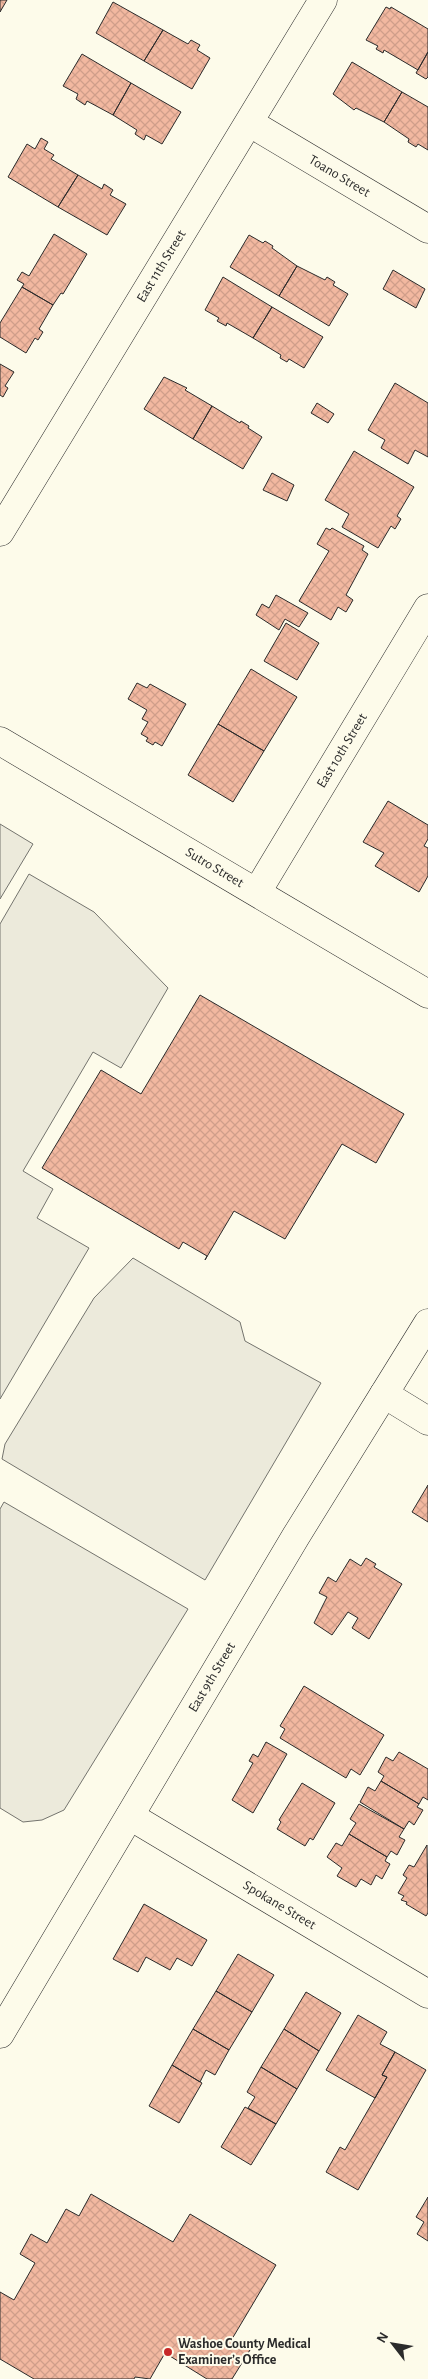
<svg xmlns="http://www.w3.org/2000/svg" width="428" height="2379" viewBox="0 0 428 2379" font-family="'Alegreya Sans',sans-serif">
  <defs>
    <pattern id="building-cross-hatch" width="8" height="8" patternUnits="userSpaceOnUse" patternTransform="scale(1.25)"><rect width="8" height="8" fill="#f2b8a0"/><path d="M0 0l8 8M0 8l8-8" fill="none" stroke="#d09e8a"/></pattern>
  </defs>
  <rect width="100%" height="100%" fill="#fdfbea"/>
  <!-- parking -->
  <path fill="#eceadb" stroke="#74746e" d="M0,824L33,844L0,899Z
    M29,874L94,912L168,988L121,1068L93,1052L23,1171L53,1189L37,1218L89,1248L0,1399V924Z
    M133,1258L240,1322L245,1341L321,1383L205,1580L2,1459L5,1444L94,1298Z
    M4,1502L188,1609L64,1810L42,1820L23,1822L0,1808V1509Z"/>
  <!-- building -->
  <path fill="url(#building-cross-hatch)" stroke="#2b2b2b" d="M0,0H7L0,12Z
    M113,2L163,30L144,61L96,33Z
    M386,7L390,9L391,7L428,29V52L418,70L384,50L383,53L376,49L378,46L366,40Z
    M163,30L188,44L191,40L200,45L197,50L210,58L192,89L144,61Z
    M428,52V77L426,79L416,73Z
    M82,54L131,83L113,115L87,101L85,105L76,99L78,94L63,86Z
    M352,62L402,92L384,122L356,108L354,110L333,94Z
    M131,83L181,112L162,144L146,135L144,140L135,134L137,130L113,115Z
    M402,92L428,107V150L418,144L416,147L408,142L409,139L384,122Z
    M41,138L48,142L44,149L54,155L51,159L78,175L58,207L8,177L27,144L35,149Z
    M78,175L102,189L104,184L113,190L110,195L126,204L107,235L58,207Z
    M54,234L87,254L63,294L61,293L53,305L22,287L24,284L17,280L22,272L29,276Z
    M249,235L263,243L265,241L273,246L272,248L297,266L279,296L230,267Z
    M297,266L325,280L327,277L335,282L333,285L348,294L329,326L279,296Z
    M393,270L425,289L416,308L383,289Z
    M223,277L272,307L253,338L227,323L226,326L217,321L219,318L205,310Z
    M22,287L53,305L39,329L43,332L38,340L35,338L26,353L0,337V323Z
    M272,307L323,337L304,368L289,359L287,362L280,358L281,355L253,338Z
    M0,364L14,372L5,386L8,388L3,397L0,395Z
    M164,377L187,388L185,390L212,406L193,439L144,409Z
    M395,383L428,403V457L415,450L408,464L381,448L385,440L368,430Z
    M317,403L334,414L328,423L311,413Z
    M212,406L240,423L241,421L249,426L248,428L262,437L243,469L193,439Z
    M354,451L414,487L397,516L401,519L395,529L391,526L378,548L342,527L349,514L325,500Z
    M272,473L294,485L287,501L263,490Z
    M326,528L330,530L332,528L364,546L362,550L368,554L346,595L353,600L346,612L338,607L331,620L299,601L329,551L317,544Z
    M276,595L308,613L299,627L285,619L279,630L256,615L262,604L269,608Z
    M286,623L319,643L297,680L264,661Z
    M251,669L297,697L264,751L218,724Z
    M137,683L147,688L150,684L186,704L162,746L155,742L153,745L146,741L148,738L141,734L148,722L142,719L147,710L128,699Z
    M218,724L264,751L233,802L188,775Z
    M388,801L428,825V839L424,846L428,848V876L419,892L375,866L384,853L363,842Z
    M200,995L404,1114L376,1163L342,1144L285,1239L234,1211L205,1260L207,1256L183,1242L179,1249L42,1168L101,1070L141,1094Z
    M428,1485V1522L412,1512Z
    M366,1558L376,1564L374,1567L402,1584L369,1639L352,1628L358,1618L348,1612L332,1635L314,1623L327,1597L319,1593L328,1577L336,1582L350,1559L361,1566Z
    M304,1686L384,1735L360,1775L351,1769L346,1778L280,1738L285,1729L280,1726Z
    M266,1742L287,1754L253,1813L232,1800L253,1763L249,1761L253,1754L258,1757Z
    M399,1752L428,1769V1800L423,1797L419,1804L381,1781L384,1776L378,1772L386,1757L393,1761Z
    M381,1781L419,1804L417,1807L423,1810L414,1825L409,1821L404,1829L360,1802L368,1787L375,1791Z
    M302,1783L335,1803L313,1840L310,1838L305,1846L277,1829L281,1822L279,1820Z
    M359,1804L404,1829L399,1837L405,1840L397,1855L391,1851L387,1857L349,1834L356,1823L350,1819Z
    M349,1834L387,1857L385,1861L390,1864L382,1879L376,1875L371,1885L361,1879L356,1887L337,1876L342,1868L327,1857L336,1843L342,1846Z
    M427,1845L428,1913L426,1916L406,1904L407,1902L401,1900L404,1896L398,1893L407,1878L403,1875L409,1865L414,1867Z
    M144,1904L207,1940L192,1966L177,1958L170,1970L146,1957L138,1972L113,1959Z
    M238,1954L274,1975L252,2012L216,1991Z
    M216,1991L252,2012L229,2050L193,2029Z
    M306,1992L341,2013L319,2051L284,2029Z
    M358,2015L387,2032L380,2044L395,2052L382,2075L387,2077L375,2098L326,2070Z
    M193,2029L229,2050L215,2075L206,2070L200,2082L172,2065Z
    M284,2029L319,2051L297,2089L261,2067Z
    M395,2052L426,2070L358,2190L326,2172L340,2147L345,2150L375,2098L387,2077L382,2075Z
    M172,2065L202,2083L179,2123L149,2106Z
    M261,2067L297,2089L276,2124L248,2108L255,2097L247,2092Z
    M245,2107L276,2124L251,2165L221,2147Z
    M91,2194L173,2242L190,2214L276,2265L232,2339L250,2350L232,2379H207L165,2353L150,2379L135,2377L134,2379H34L0,2359V2292L14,2300L35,2263L20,2254L31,2234L47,2243L66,2209L79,2216Z
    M428,2197V2241L417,2234L424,2222L416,2217Z"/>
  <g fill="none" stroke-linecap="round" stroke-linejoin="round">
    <!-- minor casing -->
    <g stroke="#2b2b2b" stroke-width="29">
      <g id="minor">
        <path id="s1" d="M250,123L428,229"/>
        <path id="s2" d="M0,532L323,0"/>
        <path id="s3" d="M257,892L428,608"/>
        <path d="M384,1394L428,1421"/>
        <path id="s4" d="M130,1816L428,1994"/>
      </g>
    </g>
    <!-- tertiary casing -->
    <g stroke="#2b2b2b" stroke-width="29">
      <g id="tertiary">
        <path id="s5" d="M0,741L428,994"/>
        <path id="s6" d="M0,2034L296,1536L428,1323"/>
      </g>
    </g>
    <!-- minor -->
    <use href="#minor" stroke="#fdfbea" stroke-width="28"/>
    <!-- tertiary -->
    <use href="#tertiary" stroke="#fdfbea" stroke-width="28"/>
  </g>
  <!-- markers -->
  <circle fill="#c62828" stroke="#fdfbea" stroke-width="2" cx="168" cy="2352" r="5"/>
  <g text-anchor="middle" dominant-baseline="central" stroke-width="4" stroke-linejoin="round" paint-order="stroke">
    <!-- street labels -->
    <g font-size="14" fill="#2b2b2b" stroke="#fdfbea">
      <text stroke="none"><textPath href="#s1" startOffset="104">Toano Street</textPath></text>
      <text stroke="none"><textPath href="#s2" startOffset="311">East 11th Street</textPath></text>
      <text stroke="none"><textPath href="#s3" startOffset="165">East 10th Street</textPath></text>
      <text stroke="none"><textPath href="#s5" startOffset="249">Sutro Street</textPath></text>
      <text stroke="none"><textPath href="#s6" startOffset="415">East 9th Street</textPath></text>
      <text stroke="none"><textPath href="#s4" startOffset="174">Spokane Street</textPath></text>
    </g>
    <!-- poi labels -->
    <g font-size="14" font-weight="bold" fill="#2b2b2b" stroke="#fdfbea" text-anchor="start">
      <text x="178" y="2344">Washoe County Medical<tspan x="178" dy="16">Examiner’s Office</tspan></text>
    </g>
  </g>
  <!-- north arrow -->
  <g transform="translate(393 2344) rotate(301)" stroke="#fdfbea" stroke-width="4" paint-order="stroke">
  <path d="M0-4L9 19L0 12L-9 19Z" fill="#2b2b2b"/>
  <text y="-8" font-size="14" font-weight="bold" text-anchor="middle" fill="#2b2b2b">N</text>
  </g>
</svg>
